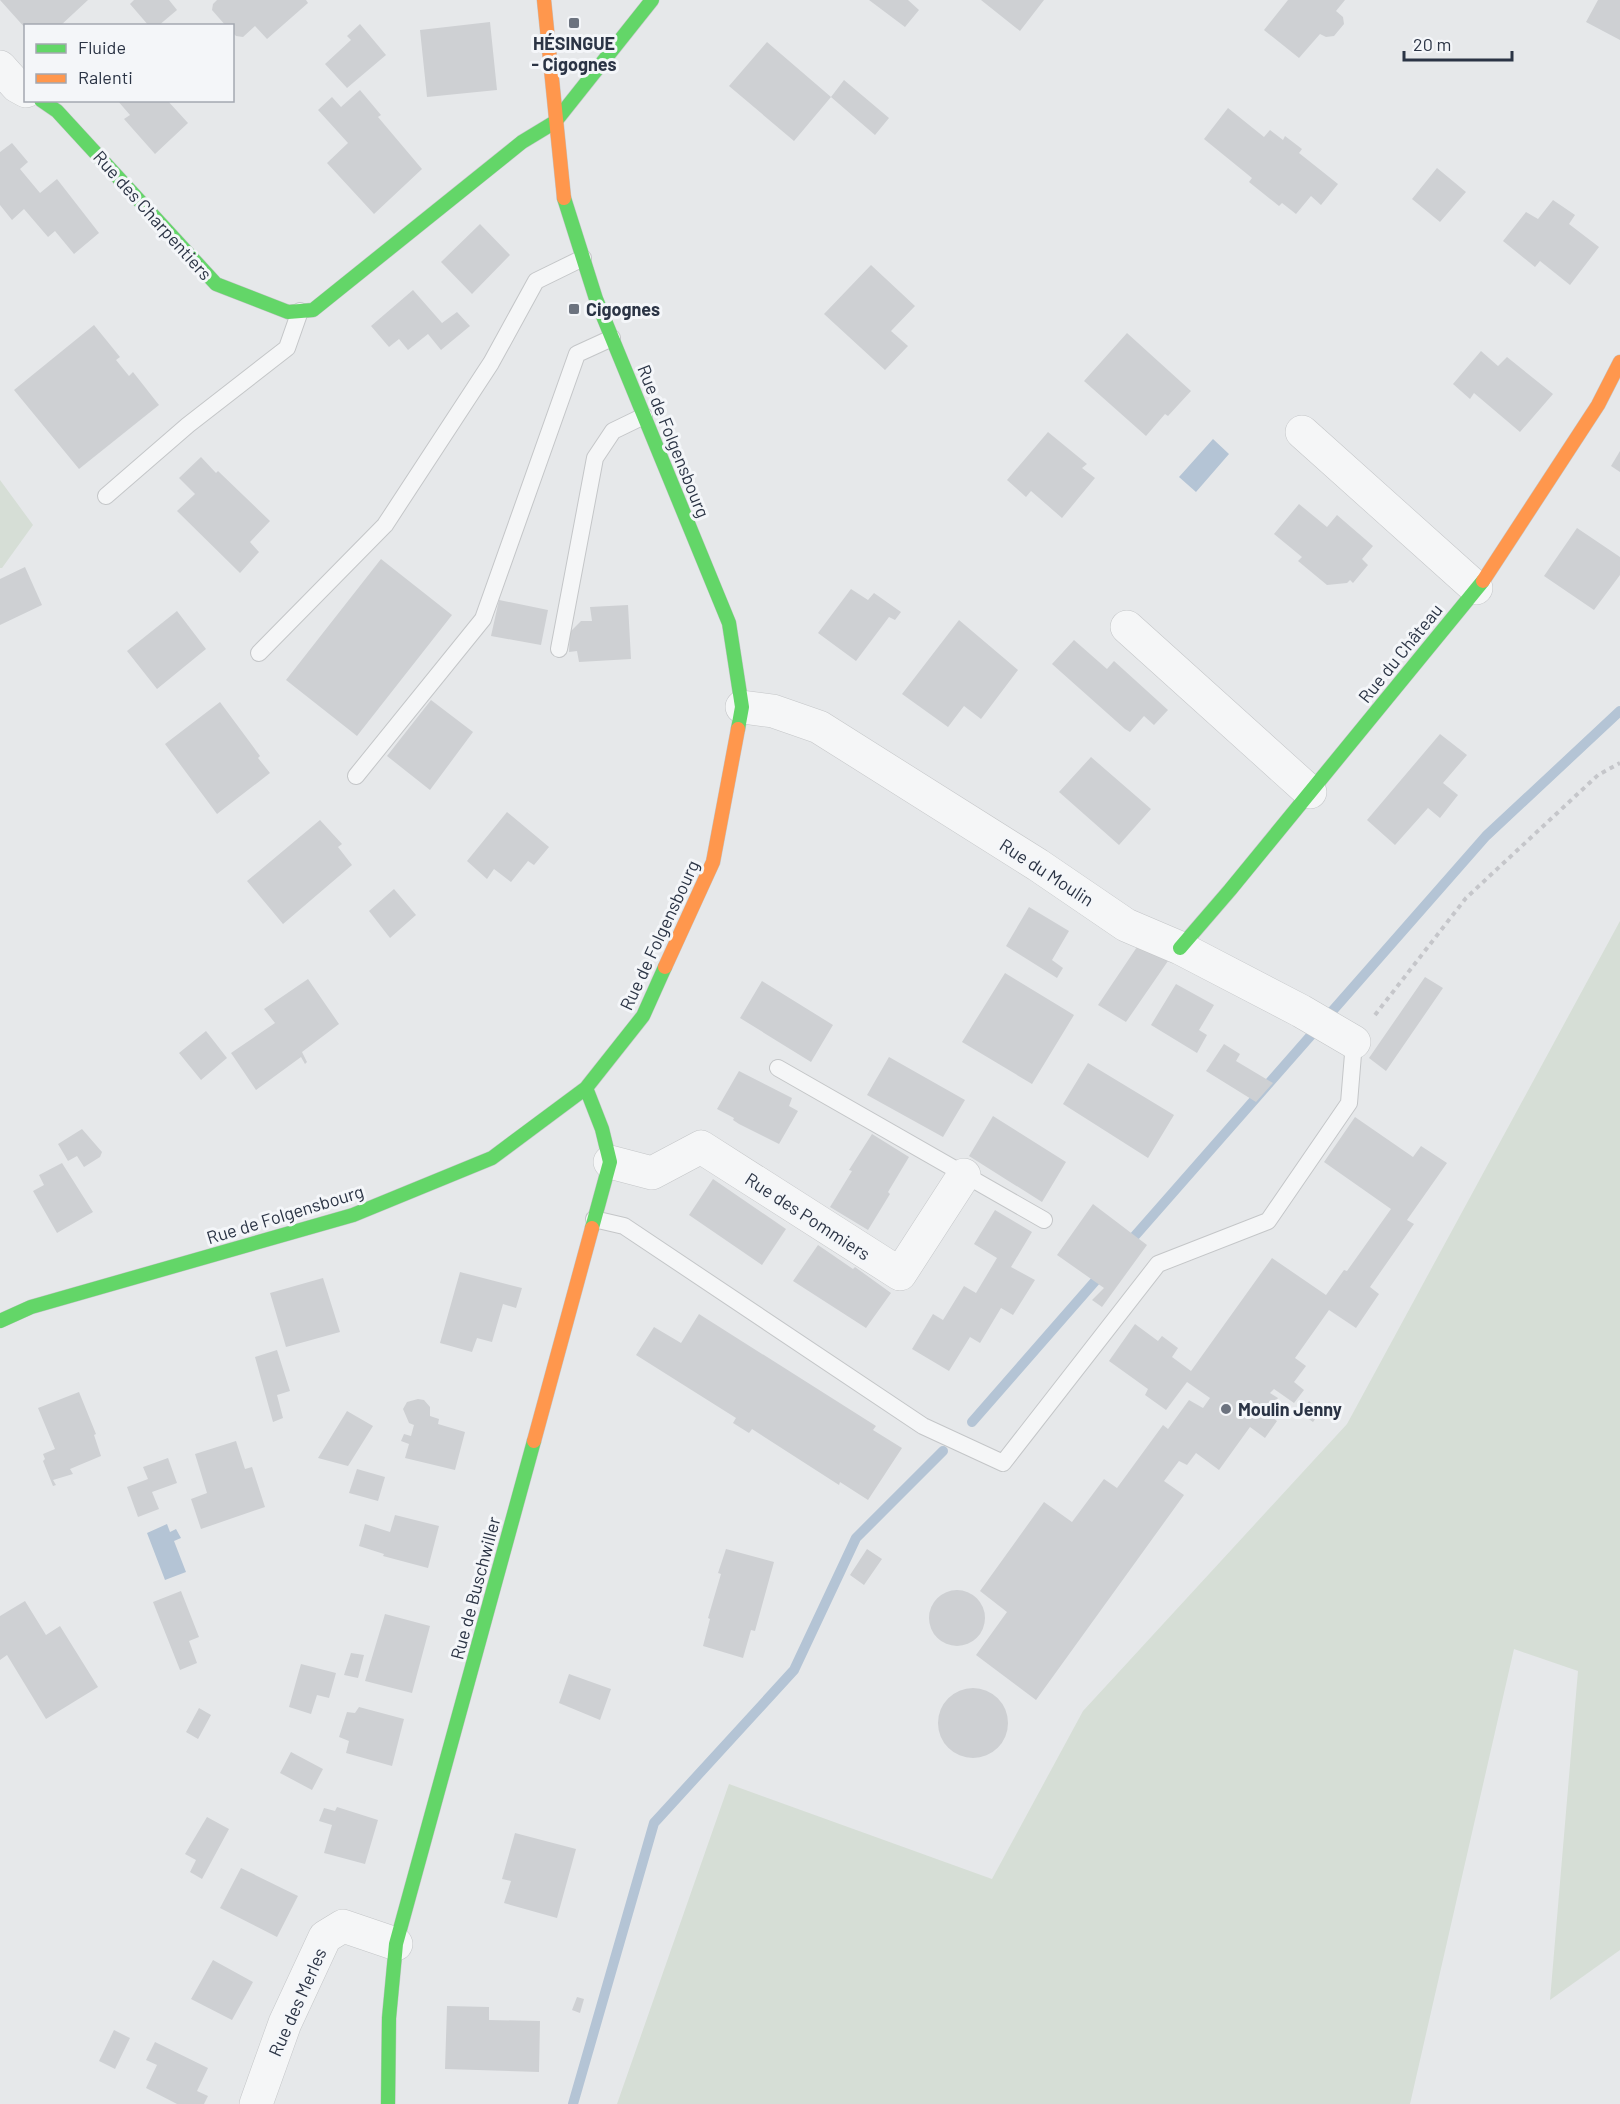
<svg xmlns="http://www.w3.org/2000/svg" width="1620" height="2104" viewBox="0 0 1620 2104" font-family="Barlow,sans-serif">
  <rect width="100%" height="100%" fill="#e6e8ea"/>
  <!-- green -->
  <path fill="#d6ded6" d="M0,480L33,525L2,568H0Z
    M1620,921V1950L1550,2000L1578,1671L1514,1649L1410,2104H617L729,1784L992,1879L1083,1711L1347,1424Z"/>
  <!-- water -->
  <path fill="#b4c4d5" d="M1213,439L1229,454L1196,492L1179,477Z
    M167,1524L170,1532L176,1529L181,1538L174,1541L186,1572L165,1580L147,1533Z"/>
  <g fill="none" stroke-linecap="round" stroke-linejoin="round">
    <!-- stream -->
    <path stroke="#b4c4d5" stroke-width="10" d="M1126,1246L1486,836L1620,711
      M972,1422L1104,1271
      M573,2104L654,1823L794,1670L856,1538L943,1451"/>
  </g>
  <!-- building -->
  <path fill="#ced0d3" d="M0,0H88L60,26H26V29Z
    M134,0H169L177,10L158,26H149L130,4Z
    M217,0H306L308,3L267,39L255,26L243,37L236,36L232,32V26H226L212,10L213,4Z
    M869,0H908L919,10L905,27Z
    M981,0H1044L1020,31Z
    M1288,0H1345L1336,11L1343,17L1344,24L1334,36L1326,37L1320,34L1299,58L1264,30Z
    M1598,0H1620V40L1586,22Z
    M490,22L497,90L427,97L420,30Z
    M360,24L386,55L347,88L325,64L351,40L347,36Z
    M767,42L831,97L794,141L729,86Z
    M844,80L889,118L875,135L831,97Z
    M360,90L381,115L378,117L422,169L374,214L327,163L348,143L318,110L332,97L341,107Z
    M117,100H167L188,123L155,154L124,119L130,115Z
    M1228,108L1264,137L1270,130L1283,140L1285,136L1302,149L1299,153L1338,184L1321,205L1311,196L1296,214L1282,203L1279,206L1249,182L1252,178L1204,139Z
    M12,143L28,162L20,169L40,193L57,179L99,233L74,254L55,231L48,237L24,209L12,220L0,205V152Z
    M1437,168L1466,192L1440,222L1412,199Z
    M1553,200L1575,215L1569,224L1599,247L1570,285L1540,261L1535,267L1503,241L1526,212L1538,219Z
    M480,224L510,255L472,294L441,262Z
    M871,265L915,306L891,331L908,346L885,370L824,314Z
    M413,290L442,323L457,312L470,326L441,350L428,334L408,350L399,339L389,347L371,326Z
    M94,325L120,357L116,360L129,376L133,372L159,405L79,469L14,390Z
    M1127,333L1191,391L1168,416L1165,414L1146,436L1084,381Z
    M1481,351L1498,366L1507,357L1553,394L1520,432L1474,393L1470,399L1453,384Z
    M1048,432L1087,464L1082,468L1095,478L1062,518L1031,491L1026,497L1007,480Z
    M1620,451V472L1611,466Z
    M201,457L216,473L218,471L270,521L250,542L259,552L240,573L177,511L195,494L179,478Z
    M1299,504L1327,527L1337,515L1373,546L1362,559L1368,565L1353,583L1350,580L1347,583L1327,585L1298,561L1302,557L1274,534Z
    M1577,528L1620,557V575L1594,610L1544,576Z
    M381,559L452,615L357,736L286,680Z
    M25,567L42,605L0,625V579Z
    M851,589L868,600L874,593L901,612L895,620L889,617L856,661L818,633Z
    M499,600L548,610L541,645L491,636Z
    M628,605L631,659L579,662L577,651L569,652L570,632L581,621H592L590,607Z
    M177,611L206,649L157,689L127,651Z
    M959,620L1018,670L981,719L964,706L948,727L902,694Z
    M1074,640L1107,669L1114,661L1168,710L1154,725L1144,716L1130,732L1125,729L1052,664Z
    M431,700L473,732L430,790L387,756Z
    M220,702L260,756L258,758L270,773L217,814L165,744Z
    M1440,734L1467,755L1443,783L1458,795L1440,818L1428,808L1395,845L1367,820Z
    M1091,757L1151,809L1119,845L1059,792Z
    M507,812L549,847L534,865L528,861L511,882L494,869L487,879L467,861Z
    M320,820L342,844L338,847L352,865L283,924L247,881Z
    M394,889L416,915L390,938L369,911Z
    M1029,907L1069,931L1052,960L1063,968L1057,978L1006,946Z
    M1137,947L1168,961L1126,1022L1098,1005Z
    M1005,973L1074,1015L1032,1084L962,1042Z
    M1425,977L1443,988L1386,1071L1369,1058Z
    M308,979L339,1024L302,1052L307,1062L305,1064L301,1057L256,1090L231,1053L275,1023L264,1009Z
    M762,981L833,1025L811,1062L740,1018Z
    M1176,984L1214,1005L1199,1030L1207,1035L1197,1053L1151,1025Z
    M206,1031L227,1058L201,1080L179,1053Z
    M1224,1044L1240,1054L1236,1061L1273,1083L1256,1102L1206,1071Z
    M889,1057L965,1100L943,1137L867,1095Z
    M1088,1063L1174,1115L1148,1158L1063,1104Z
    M739,1071L792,1098L789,1106L798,1111L779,1144L739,1124L733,1120L734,1118L717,1109Z
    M993,1116L1066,1162L1042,1202L969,1156Z
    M1355,1117L1413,1157L1421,1146L1447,1163L1407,1220L1414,1224L1370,1287L1379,1294L1356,1328L1329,1310L1295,1358L1306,1366L1294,1382L1304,1390L1294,1403L1274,1389L1270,1393L1278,1398L1267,1413L1277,1421L1265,1438L1250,1427L1219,1470L1196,1453L1187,1465L1179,1461L1164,1481L1184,1495L1036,1700L976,1655L1007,1612L980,1591L1044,1502L1072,1522L1104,1479L1117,1488L1163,1425L1168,1429L1189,1400L1203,1408L1210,1398L1187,1382L1166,1410L1145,1395L1148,1389L1109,1361L1135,1324L1158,1341L1162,1336L1178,1348L1172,1357L1191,1371L1272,1258L1326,1295L1344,1270L1347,1271L1391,1209L1324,1162Z
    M82,1129L102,1152L100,1157L84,1167L77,1156L68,1161L58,1144Z
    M872,1134L909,1157L888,1192L890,1194L868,1230L830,1207L852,1171L849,1170Z
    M62,1163L93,1212L57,1233L33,1191L44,1185L39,1175Z
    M713,1179L786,1229L762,1265L689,1215Z
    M1093,1204L1147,1245L1102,1307L1092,1300L1104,1288L1057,1255Z
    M995,1210L1032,1232L1011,1267L1035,1280L1013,1315L1001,1308L980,1343L970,1337L949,1371L912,1349L933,1314L943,1320L964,1286L976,1293L997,1258L974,1244Z
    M818,1245L853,1269L855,1267L891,1293L866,1328L793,1281Z
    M460,1272L522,1288L516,1308L503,1304L492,1342L477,1338L472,1352L440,1343Z
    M323,1278L340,1332L286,1347L270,1293Z
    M699,1314L876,1426L873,1430L902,1448L868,1500L840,1482L839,1485L752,1429L749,1433L733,1423L736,1418L636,1355L654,1327L681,1343Z
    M277,1350L290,1391L277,1395L283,1418L273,1422L255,1357Z
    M79,1392L96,1434L94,1435L101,1456L70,1469L73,1474L53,1480L56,1485L53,1486L43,1461L45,1459L43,1454L55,1449L38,1408Z
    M418,1399L424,1400L430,1407V1416L439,1419L438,1424L465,1432L455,1470L405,1458L409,1444L401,1441L404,1434L411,1436L414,1425L409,1423L403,1409L407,1402Z
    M1309,1401L1321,1411L1313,1422L1300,1413Z
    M347,1411L373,1426L348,1466L318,1458Z
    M236,1441L245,1469L252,1467L265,1507L201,1529L191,1499L207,1493L195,1454Z
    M168,1458L177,1483L152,1492L159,1509L138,1517L127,1487L148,1479L143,1467Z
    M357,1469L385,1477L378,1501L349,1493Z
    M395,1515L439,1526L428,1568L383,1556L384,1554L359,1546L365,1524L390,1532Z
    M726,1549L774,1562L755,1631L751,1630L743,1658L703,1646L710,1619L708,1618L721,1574L718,1573Z
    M867,1549L882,1559L864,1585L850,1575Z
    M929 1618a28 28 0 1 1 56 0a28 28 0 1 1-56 0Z
    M181,1591L199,1637L189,1641L197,1663L180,1670L153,1602Z
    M25,1601L46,1635L60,1626L98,1687L46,1719L7,1655L0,1660V1616Z
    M385,1614L430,1626L412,1693L365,1681Z
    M351,1653L364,1655L358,1678L344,1675Z
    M301,1664L336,1673L329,1698L317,1695L311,1714L289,1707Z
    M569,1674L611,1689L600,1720L559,1703Z
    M938 1723a35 35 0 1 1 70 0a35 35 0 1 1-70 0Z
    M359,1707L404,1719L392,1766L346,1753L349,1741L339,1737L347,1712L355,1713Z
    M199,1708L211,1715L198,1739L186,1732Z
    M291,1752L323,1769L312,1790L280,1773Z
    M337,1807L378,1820L365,1864L324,1853L332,1825L319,1821L324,1808L335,1811Z
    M207,1817L229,1829L202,1879L190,1872L196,1860L185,1854Z
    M515,1833L576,1849L557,1918L504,1903L511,1881L502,1879Z
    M241,1868L298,1896L277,1937L220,1908Z
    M213,1960L253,1982L232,2020L191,1999Z
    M577,1997L584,1999L580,2013L572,2010Z
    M447,2006L489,2007V2020L540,2021L539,2072L445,2069Z
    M114,2030L130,2038L115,2069L99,2061Z
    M155,2042L208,2068L197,2091L208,2096L204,2104H177L146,2088L157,2065L146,2060Z"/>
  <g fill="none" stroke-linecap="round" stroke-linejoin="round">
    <!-- lane casing -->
    <g stroke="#c4c6c8" stroke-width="18">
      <path id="lane" d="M106,496L188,425L287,348L300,311
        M559,649L595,458L613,431L644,416
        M259,653L385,525L491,363L536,281L583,258
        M356,776L483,619L577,354L612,338
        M778,1068L1044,1220
        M594,1219L624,1226L923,1426L1003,1463L1158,1264L1268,1221L1349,1103L1354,1042"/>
    </g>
    <!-- street casing -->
    <g stroke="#c4c6c8" stroke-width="34">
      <path id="street" d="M0,67L17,86L26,91
        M1302,432L1476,588
        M1127,627L1310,792
        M742,707L773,711L819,727L1038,865L1126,925L1180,948L1301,1011L1354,1042
        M610,1162L652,1173L701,1147L900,1274L964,1175
        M256,2104L285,2023L325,1937L343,1926L396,1944"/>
    </g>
    <!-- fast casing -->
    <g stroke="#c4c6c8" stroke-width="15">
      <path id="fast" d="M41,100L57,111L216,284L288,312L313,310L522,142L555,122L652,0
        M564,198L596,299L729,623L742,707L738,729
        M1180,948L1230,890L1483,581
        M586,1088L602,1129L610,1162L592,1228
        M0,1321L31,1307L353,1215L492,1158L586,1088L643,1016L665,967
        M388,2104L389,2018L396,1944L534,1441"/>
    </g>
    <!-- slow casing -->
    <g stroke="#c4c6c8" stroke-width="15">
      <path id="slow" d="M544,0L564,198
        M1483,581L1598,405L1620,362
        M665,967L713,862L738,729
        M534,1441L592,1228"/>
    </g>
    <!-- path -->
    <path stroke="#c5c6ca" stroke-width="4" stroke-dasharray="4.5 4.5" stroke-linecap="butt" d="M1375,1015L1466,898L1598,775L1620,763"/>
    <!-- lane -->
    <use href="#lane" stroke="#f5f6f7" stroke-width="16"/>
    <!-- street -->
    <use href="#street" stroke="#f5f6f7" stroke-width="33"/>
    <!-- fast -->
    <use href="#fast" stroke="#63d668" stroke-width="14"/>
    <!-- slow -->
    <use href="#slow" stroke="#ff974d" stroke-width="14"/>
  </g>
  <!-- markers -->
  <g fill="#6c737f" stroke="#f4f6f9" stroke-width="2">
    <rect x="568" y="17" width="12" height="12" rx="3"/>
    <rect x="568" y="303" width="12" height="12" rx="3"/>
    <circle cx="1226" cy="1409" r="6"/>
  </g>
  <g text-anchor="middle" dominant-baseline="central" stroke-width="6" stroke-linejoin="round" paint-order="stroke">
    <!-- poi labels -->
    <g font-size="18" font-weight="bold" fill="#2b3445" stroke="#f4f6f9" text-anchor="start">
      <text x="574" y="43" text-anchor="middle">HÉSINGUE<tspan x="574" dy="21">- Cigognes</tspan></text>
      <text x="586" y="309">Cigognes</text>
      <text x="1238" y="1409">Moulin Jenny</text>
    </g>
    <!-- street labels -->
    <g font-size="18" fill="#2b3445" stroke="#f4f6f9">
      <text transform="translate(153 215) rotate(48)">Rue des Charpentiers</text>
      <text transform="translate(674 441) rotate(68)">Rue de Folgensbourg</text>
      <text transform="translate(1400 653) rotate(-51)">Rue du Château</text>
      <text transform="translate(1047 872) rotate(33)">Rue du Moulin</text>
      <text transform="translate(659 935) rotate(-65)">Rue de Folgensbourg</text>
      <text transform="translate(285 1214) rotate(-17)">Rue de Folgensbourg</text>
      <text transform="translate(808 1216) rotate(33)">Rue des Pommiers</text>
      <text transform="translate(475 1588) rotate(-75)">Rue de Buschwiller</text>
      <text transform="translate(297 2002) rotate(-66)">Rue des Merles</text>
    </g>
  </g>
  <!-- legend -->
  <rect x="24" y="24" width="210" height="78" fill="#f4f6f9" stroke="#a4a8b1" stroke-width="1.5"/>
  <rect x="36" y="44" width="30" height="9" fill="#63d668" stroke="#a4a8b1" stroke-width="1.5"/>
  <text x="78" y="54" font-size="18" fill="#2b3445">Fluide</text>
  <rect x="36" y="74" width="30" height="9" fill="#ff974d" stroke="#a4a8b1" stroke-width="1.5"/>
  <text x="78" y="84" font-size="18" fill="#2b3445">Ralenti</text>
  <!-- scale -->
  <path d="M1404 51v9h108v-9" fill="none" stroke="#2b3445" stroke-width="3"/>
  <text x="1413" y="51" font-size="18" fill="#2b3445" stroke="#f4f6f9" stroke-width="4.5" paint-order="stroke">20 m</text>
</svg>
